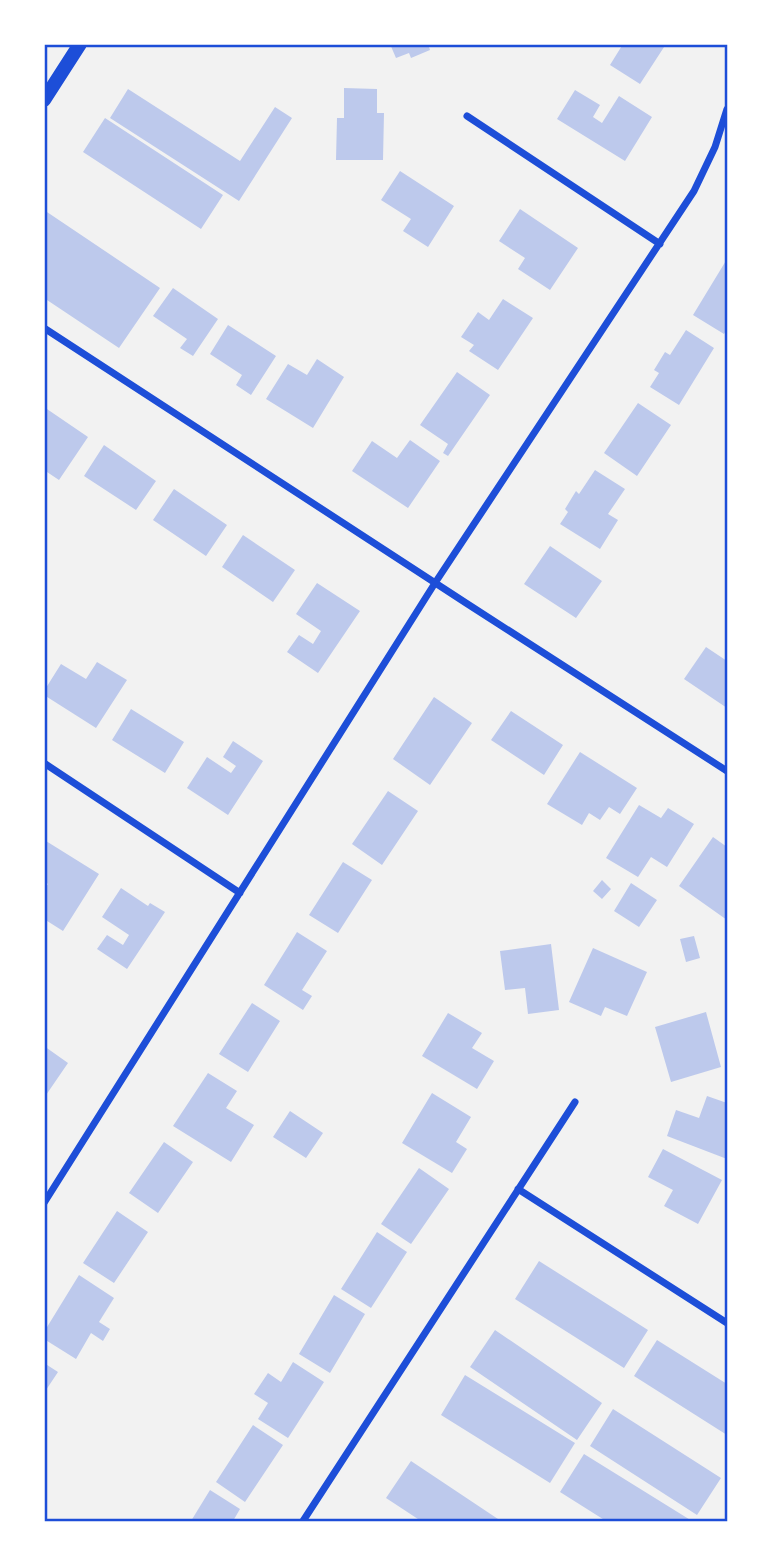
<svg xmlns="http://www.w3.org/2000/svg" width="771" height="1565" viewBox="0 0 771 1565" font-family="Mulish,sans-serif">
  <rect width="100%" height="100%" fill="#f2f2f2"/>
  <!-- building -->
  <path fill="#bdc9ec" d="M390,44H428L430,50L411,58L409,53L396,58Z
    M623,44H666L640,84L610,65Z
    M344,88L377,89V113H384L383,160H336L337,118H344Z
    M128,89L240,161L275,107L292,118L239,201L110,118Z
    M575,90L600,105L593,117L602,123L619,96L652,117L625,161L557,119Z
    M105,118L223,195L201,229L83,152Z
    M400,171L454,206L428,247L403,231L411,219L381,200Z
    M520,209L578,248L550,290L518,269L525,258L499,241Z
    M44,210L160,288L119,348L44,298Z
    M727,259V329L724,334L693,315Z
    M173,288L218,319L193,356L180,348L187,339L153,316Z
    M503,299L533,318L498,370L469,351L474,345L461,337L478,312L489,320Z
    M228,325L276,356L251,395L236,385L242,375L210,354Z
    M686,330L714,348L679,405L650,387L659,373L654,370L665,352L670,355Z
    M317,359L344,377L313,428L266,399L288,364L307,375Z
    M457,372L490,395L448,456L443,453L448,444L420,425Z
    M638,403L671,425L637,476L604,453Z
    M44,407L88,437L59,480L44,470Z
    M410,440L440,461L408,508L352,471L372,441L397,458Z
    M104,445L156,481L136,510L84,476Z
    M595,470L625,489L608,514L618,520L600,549L560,524L568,512L565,509L576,491L579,494Z
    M174,489L227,525L206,556L153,520Z
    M243,535L295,570L273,602L222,567Z
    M550,546L602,581L576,618L524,584Z
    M317,583L360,611L318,673L287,652L299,635L313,644L321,631L296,614Z
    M706,647L727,661V708L684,679Z
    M97,662L127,680L96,728L44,695V691L61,664L86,679Z
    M434,697L472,723L430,785L393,759Z
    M131,709L184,742L165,773L112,740Z
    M511,711L563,745L544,775L491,740Z
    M233,741L263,761L228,815L187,788L207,757L231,773L236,766L223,757Z
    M580,752L637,788L620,814L609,807L600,820L589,813L582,825L547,804Z
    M388,791L418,811L382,865L352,844Z
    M639,805L661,818L668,808L694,824L667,867L651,857L638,877L606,858Z
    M713,837L727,847V878L725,881L727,883V920L679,886Z
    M46,841L99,874L63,931L44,919V890L48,884L44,881V844Z
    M343,862L372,880L338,933L309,915Z
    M602,880L611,889L602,899L593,891Z
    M631,883L657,900L639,927L614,911Z
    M121,888L148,906L150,903L165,912L127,969L97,949L107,935L123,945L129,935L102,917Z
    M297,932L327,951L302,990L312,996L303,1010L264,985Z
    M694,936L700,958L686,962L680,939Z
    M551,944L559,1010L528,1014L525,988L505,990L500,951Z
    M593,948L647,972L627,1016L605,1007L601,1016L569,1002Z
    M252,1003L280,1021L248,1072L219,1054Z
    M706,1012L721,1067L671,1082L655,1027Z
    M448,1013L482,1033L472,1048L494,1061L477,1089L422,1056Z
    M44,1046L68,1063L44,1098Z
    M208,1073L237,1091L226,1108L254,1125L231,1162L173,1126Z
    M432,1093L471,1117L456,1142L467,1149L452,1173L402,1143Z
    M707,1096L727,1103V1159L667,1136L676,1110L699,1118Z
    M290,1111L323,1133L306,1158L273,1137Z
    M164,1142L193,1162L158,1213L129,1193Z
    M663,1149L722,1180L698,1224L664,1206L673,1190L648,1177Z
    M419,1168L449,1189L411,1244L381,1224Z
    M117,1211L148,1232L114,1283L83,1263Z
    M377,1232L407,1252L371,1308L341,1289Z
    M539,1261L648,1330L624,1368L515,1299Z
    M79,1275L114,1298L99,1322L110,1329L103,1341L91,1333L76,1359L44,1339V1332Z
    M334,1295L365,1314L330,1373L299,1354Z
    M495,1330L602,1403L577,1440L470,1367Z
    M657,1340L727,1384V1435L634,1376Z
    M293,1362L324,1382L288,1438L258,1419L268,1403L254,1394L268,1373L281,1382Z
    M44,1363L58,1372L44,1393Z
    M465,1375L575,1443L550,1483L441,1415Z
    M613,1409L721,1478L697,1515L590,1446Z
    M253,1425L283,1445L245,1502L216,1482Z
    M584,1454L692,1521H606L560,1492Z
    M411,1461L501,1521H421L386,1498Z
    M210,1490L240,1509L233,1521H191Z"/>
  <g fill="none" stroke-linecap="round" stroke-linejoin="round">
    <!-- minor -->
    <path stroke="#1d4ed8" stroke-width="7" d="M467,116L660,244
      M44,328L466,603L727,771
      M44,763L240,893
      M518,1189L727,1323
      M44,1203L435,583L694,191L715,147L727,109
      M303,1521L575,1102"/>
    <!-- secondary -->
    <path stroke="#1d4ed8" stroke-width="14" d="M44,100L80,44"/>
  </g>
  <!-- border -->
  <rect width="771" height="1565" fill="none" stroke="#ffffff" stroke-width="91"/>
  <rect x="46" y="46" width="680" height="1474" fill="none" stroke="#1d4ed8" stroke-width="2.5"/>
</svg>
